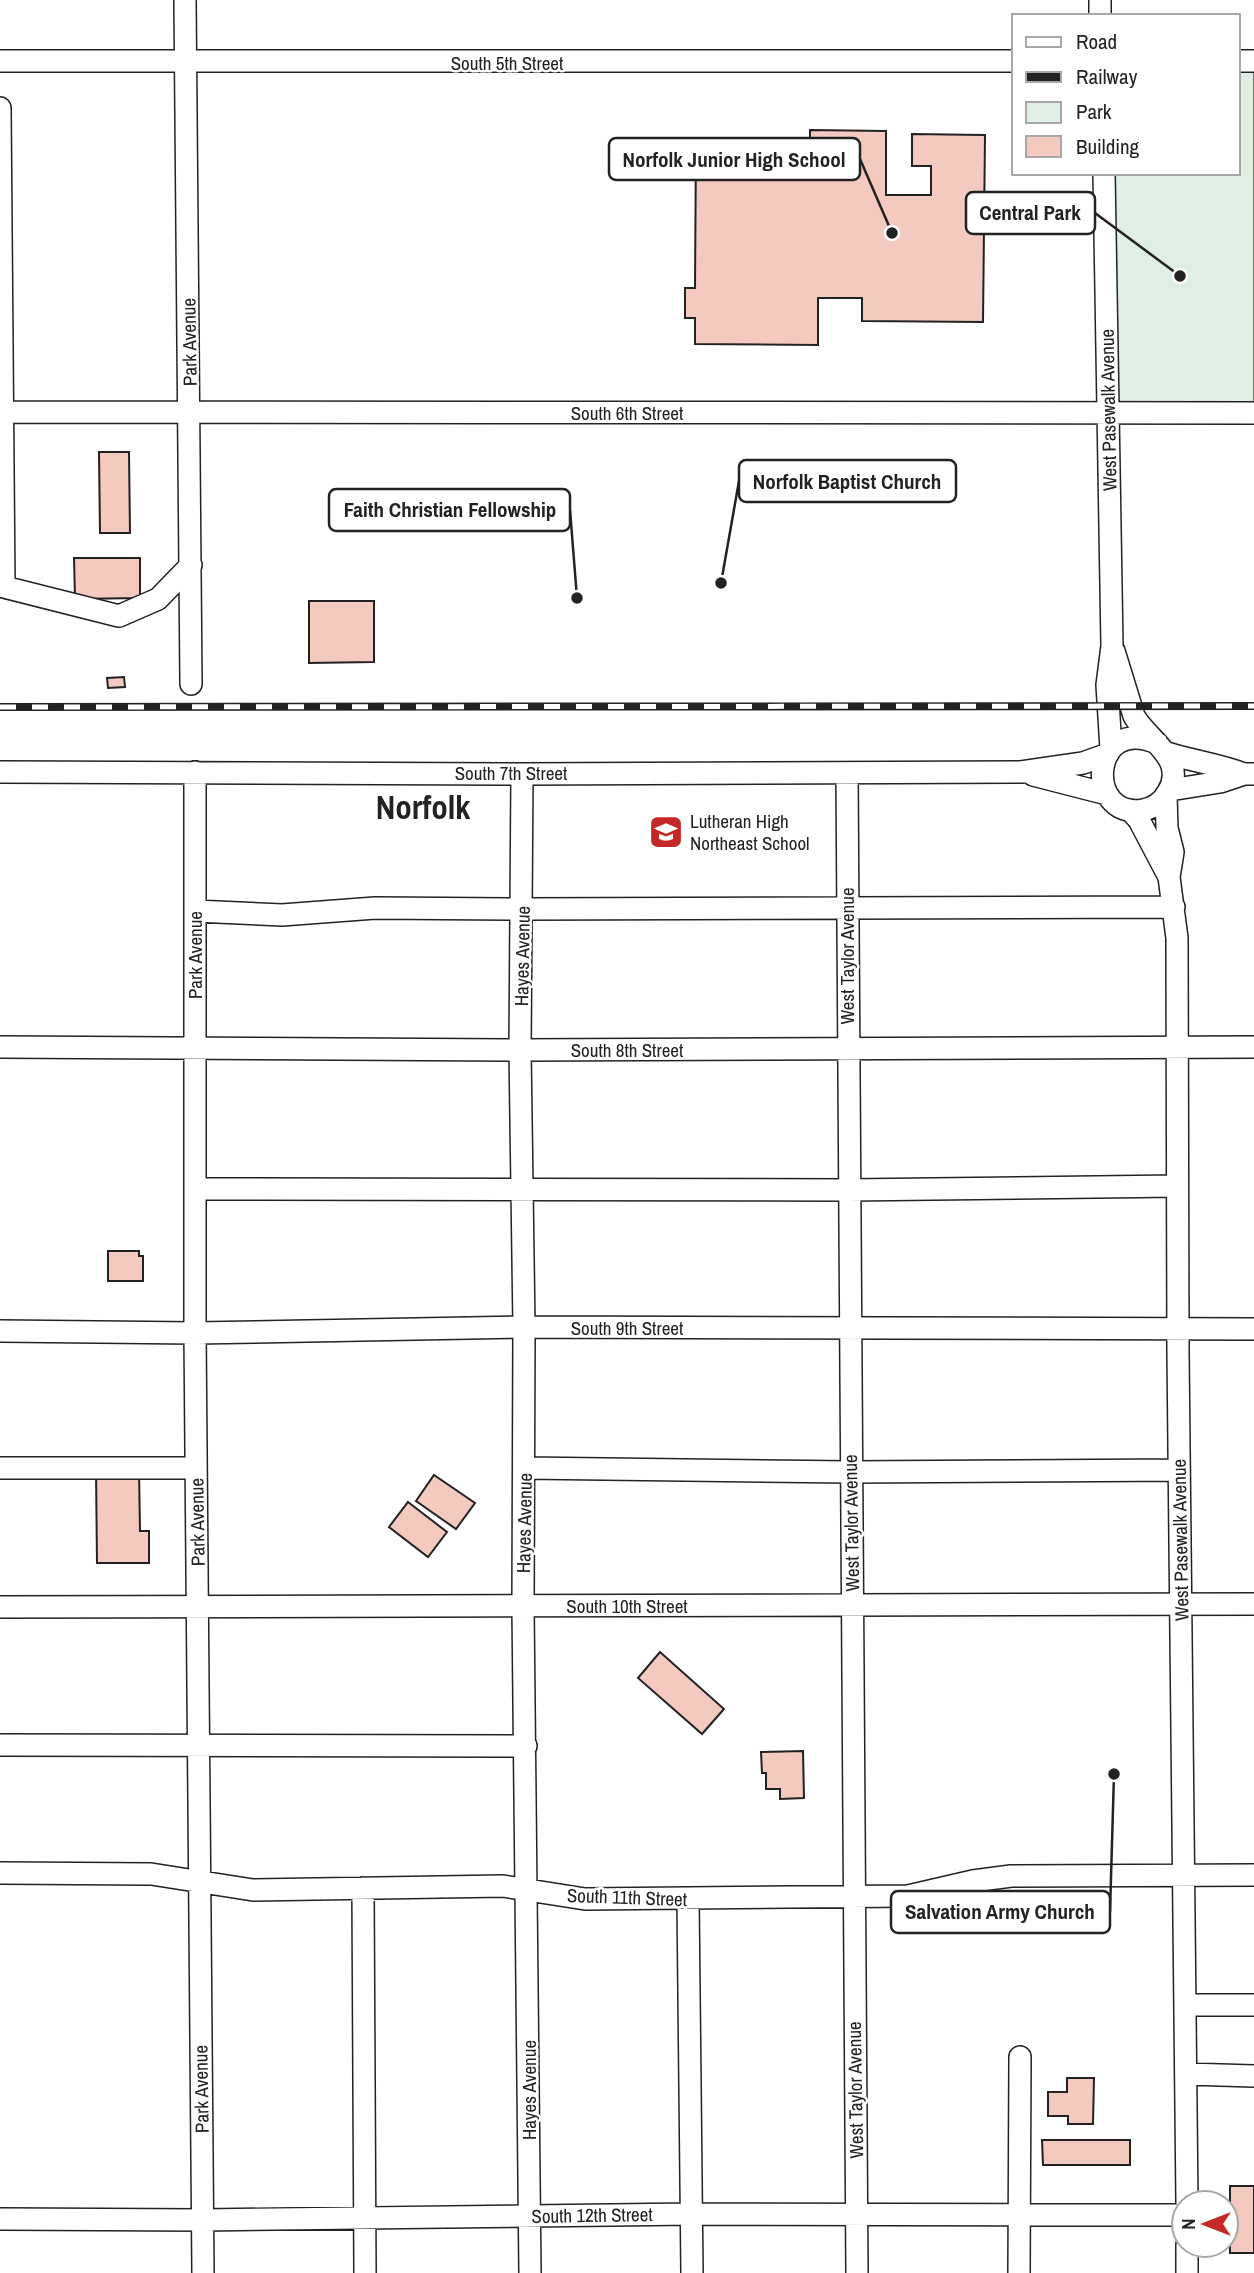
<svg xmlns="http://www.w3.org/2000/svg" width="1254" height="2273" viewBox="0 0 1254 2273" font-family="'Archivo Narrow',sans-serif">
  <rect width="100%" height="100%" fill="#fff"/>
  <!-- green -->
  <path fill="#e0efe3" stroke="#6f6f6f" stroke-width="2" d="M1238,61H1254V413L1108,414L1104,173H1238Z"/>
  <!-- building -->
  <path fill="#f3c9c0" stroke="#222" stroke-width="2" d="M810,130L886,131V195H931V166H912V134L985,135L983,322L862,321V298H818V345L695,344V318H685V288H695L696,139L810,140Z
    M99,452H129L130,533H100Z
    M74,558H140V598L75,599Z
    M309,601H374V662L309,663Z
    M124,677L125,687L108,688L107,678Z
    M108,1251H139V1256H143V1281H108Z
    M139,1469L140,1531H149V1563H97L96,1470Z
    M434,1475L475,1503L456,1529L416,1501Z
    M408,1502L447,1532L428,1557L389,1527Z
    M660,1652L724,1709L702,1734L638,1678Z
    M803,1751L804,1798L780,1799V1789H766V1773H762L761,1752Z
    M1067,2078H1094L1093,2124H1068V2116H1048V2092H1067Z
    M1042,2140H1130V2165H1043Z
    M1230,2186H1254V2253H1230Z"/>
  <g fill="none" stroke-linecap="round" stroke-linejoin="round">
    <!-- minor casing -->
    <g stroke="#222" stroke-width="24">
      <path id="minor" d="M185,0L191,684
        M1100,0V16
        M0,61H1014
        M1238,61H1254
        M0,108L4,587
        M1104,173L1112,646L1107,685L1111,749
        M0,412L1254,413
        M0,586L119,616L158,599L191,565
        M1114,651L1134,716C1147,740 1188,759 1168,792C1163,801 1154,808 1143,810C1084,820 1090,714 1157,743
        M1167,753C1192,761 1218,764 1244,774
        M0,772L522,774L1021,772L1083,763L1108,754
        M195,772V1333L203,2273
        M847,773L857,2273
        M522,774L520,1050L524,1327L523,1607L530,2273
        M1033,775L1107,794
        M1170,790L1220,782L1244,774H1254
        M1166,795L1167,828L1173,852L1169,877L1177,938L1178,1352L1187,2203
        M1130,810L1139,820L1169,877
        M195,911L282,915L375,908L523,909L1174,907
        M0,1047L520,1050L1254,1047
        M195,1189L849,1190L1177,1186
        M0,1331L195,1333L524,1327L1254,1329
        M0,1468H196
        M525,1468L850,1472L1179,1470
        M0,1607L1254,1604
        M0,1745L526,1746
        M0,1873L151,1874L253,1890L503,1886L585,1899L908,1896L973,1881L1011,1876L1254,1875
        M363,1888L365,2273
        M688,1899L692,2273
        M1186,2005H1254
        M1187,2074L1254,2076
        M0,2219L203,2220L692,2214L1184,2215
        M1019,2273L1020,2057
        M1187,2273V2245"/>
    </g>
    <!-- minor -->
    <use href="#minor" stroke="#fff" stroke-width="21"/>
    <!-- rail casing -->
    <g stroke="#222" stroke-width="8">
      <path id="rail" d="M0,707L1254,706"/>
    </g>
    <!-- rail -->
    <use href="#rail" stroke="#fff" stroke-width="5" stroke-dasharray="16" stroke-linecap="butt"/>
  </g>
  <!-- icons -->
  <defs>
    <g id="school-square" transform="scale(1.75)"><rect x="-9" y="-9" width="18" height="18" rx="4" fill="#c62828" stroke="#fff"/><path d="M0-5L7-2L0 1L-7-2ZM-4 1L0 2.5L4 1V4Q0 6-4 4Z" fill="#fff"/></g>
  </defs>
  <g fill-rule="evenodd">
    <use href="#school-square" x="666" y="832"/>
  </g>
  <g text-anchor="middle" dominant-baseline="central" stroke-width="5" stroke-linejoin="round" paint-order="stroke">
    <!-- street labels -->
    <g font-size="19" fill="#222" stroke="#fff">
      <text x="507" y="63">South 5th Street</text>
      <text transform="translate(189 342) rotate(-91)">Park Avenue</text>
      <text transform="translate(1108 410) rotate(-91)">West Pasewalk Avenue</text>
      <text x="627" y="413">South 6th Street</text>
      <text x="511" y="773">South 7th Street</text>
      <text transform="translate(195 955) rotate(-90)">Park Avenue</text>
      <text transform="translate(522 956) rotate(-89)">Hayes Avenue</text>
      <text transform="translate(847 956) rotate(-90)">West Taylor Avenue</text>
      <text x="627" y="1050">South 8th Street</text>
      <text x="627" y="1328">South 9th Street</text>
      <text transform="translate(197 1522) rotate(-91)">Park Avenue</text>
      <text transform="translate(524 1523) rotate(-89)">Hayes Avenue</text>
      <text transform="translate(851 1523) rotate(-91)">West Taylor Avenue</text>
      <text transform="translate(1180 1540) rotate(-91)">West Pasewalk Avenue</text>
      <text x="627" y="1606">South 10th Street</text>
      <text transform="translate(627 1897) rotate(2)">South 11th Street</text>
      <text transform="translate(201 2089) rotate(-91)">Park Avenue</text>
      <text transform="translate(529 2090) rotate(-90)">Hayes Avenue</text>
      <text transform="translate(855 2090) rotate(-91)">West Taylor Avenue</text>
      <text transform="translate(592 2215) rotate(-1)">South 12th Street</text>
    </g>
    <!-- poi labels -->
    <g font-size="19" fill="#222" stroke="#fff" text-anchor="start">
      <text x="690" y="821">Lutheran High<tspan x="690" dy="22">Northeast School</tspan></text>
    </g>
    <!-- town labels -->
    <g font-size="33" font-weight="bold" fill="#222" stroke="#fff">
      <text x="423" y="807">Norfolk</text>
    </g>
  </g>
  <!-- callouts -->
  <path fill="none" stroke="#222" stroke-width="2.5" d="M892 233L860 159M1180 276L1095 213M721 583L739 481M577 598L570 510M1114 1774L1110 1912"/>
  <g fill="#222" stroke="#fff" stroke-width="2.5">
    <circle cx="892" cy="233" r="7"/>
    <circle cx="1180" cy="276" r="7"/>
    <circle cx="721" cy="583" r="7"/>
    <circle cx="577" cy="598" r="7"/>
    <circle cx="1114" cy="1774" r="7"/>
  </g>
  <g fill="#fff" stroke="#222" stroke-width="2.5">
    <rect x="609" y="138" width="251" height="42" rx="7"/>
    <rect x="966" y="192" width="129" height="42" rx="7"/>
    <rect x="739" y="460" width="217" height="42" rx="7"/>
    <rect x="329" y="489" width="241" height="42" rx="7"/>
    <rect x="891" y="1891" width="219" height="42" rx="7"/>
  </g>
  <g font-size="21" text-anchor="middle" font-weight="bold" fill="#222">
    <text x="734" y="167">Norfolk Junior High School</text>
    <text x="1030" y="220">Central Park</text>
    <text x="847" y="489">Norfolk Baptist Church</text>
    <text x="450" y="517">Faith Christian Fellowship</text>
    <text x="1000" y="1919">Salvation Army Church</text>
  </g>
  <!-- legend -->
  <rect x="1012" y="14" width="228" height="161" fill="#ffffff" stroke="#a7a7a7" stroke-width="2"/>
  <rect x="1026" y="37" width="35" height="10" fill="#ffffff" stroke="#a7a7a7" stroke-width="2"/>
  <text x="1076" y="49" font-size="21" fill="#222222">Road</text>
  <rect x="1026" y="72" width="35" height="10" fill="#222222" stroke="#a7a7a7" stroke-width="2"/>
  <text x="1076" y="84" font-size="21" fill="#222222">Railway</text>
  <rect x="1026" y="102" width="35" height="21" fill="#e0efe3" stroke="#a7a7a7" stroke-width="2"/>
  <text x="1076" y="119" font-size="21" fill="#222222">Park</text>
  <rect x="1026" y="136" width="35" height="21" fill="#f3c9c0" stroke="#a7a7a7" stroke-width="2"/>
  <text x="1076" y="154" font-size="21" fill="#222222">Building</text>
  <!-- north arrow -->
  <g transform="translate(1205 2224) rotate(270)"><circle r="33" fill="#ffffff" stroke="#a7a7a7" stroke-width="2"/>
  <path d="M0-5L12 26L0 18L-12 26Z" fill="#c62828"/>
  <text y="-10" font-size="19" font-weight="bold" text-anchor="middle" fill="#222222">N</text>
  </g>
</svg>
